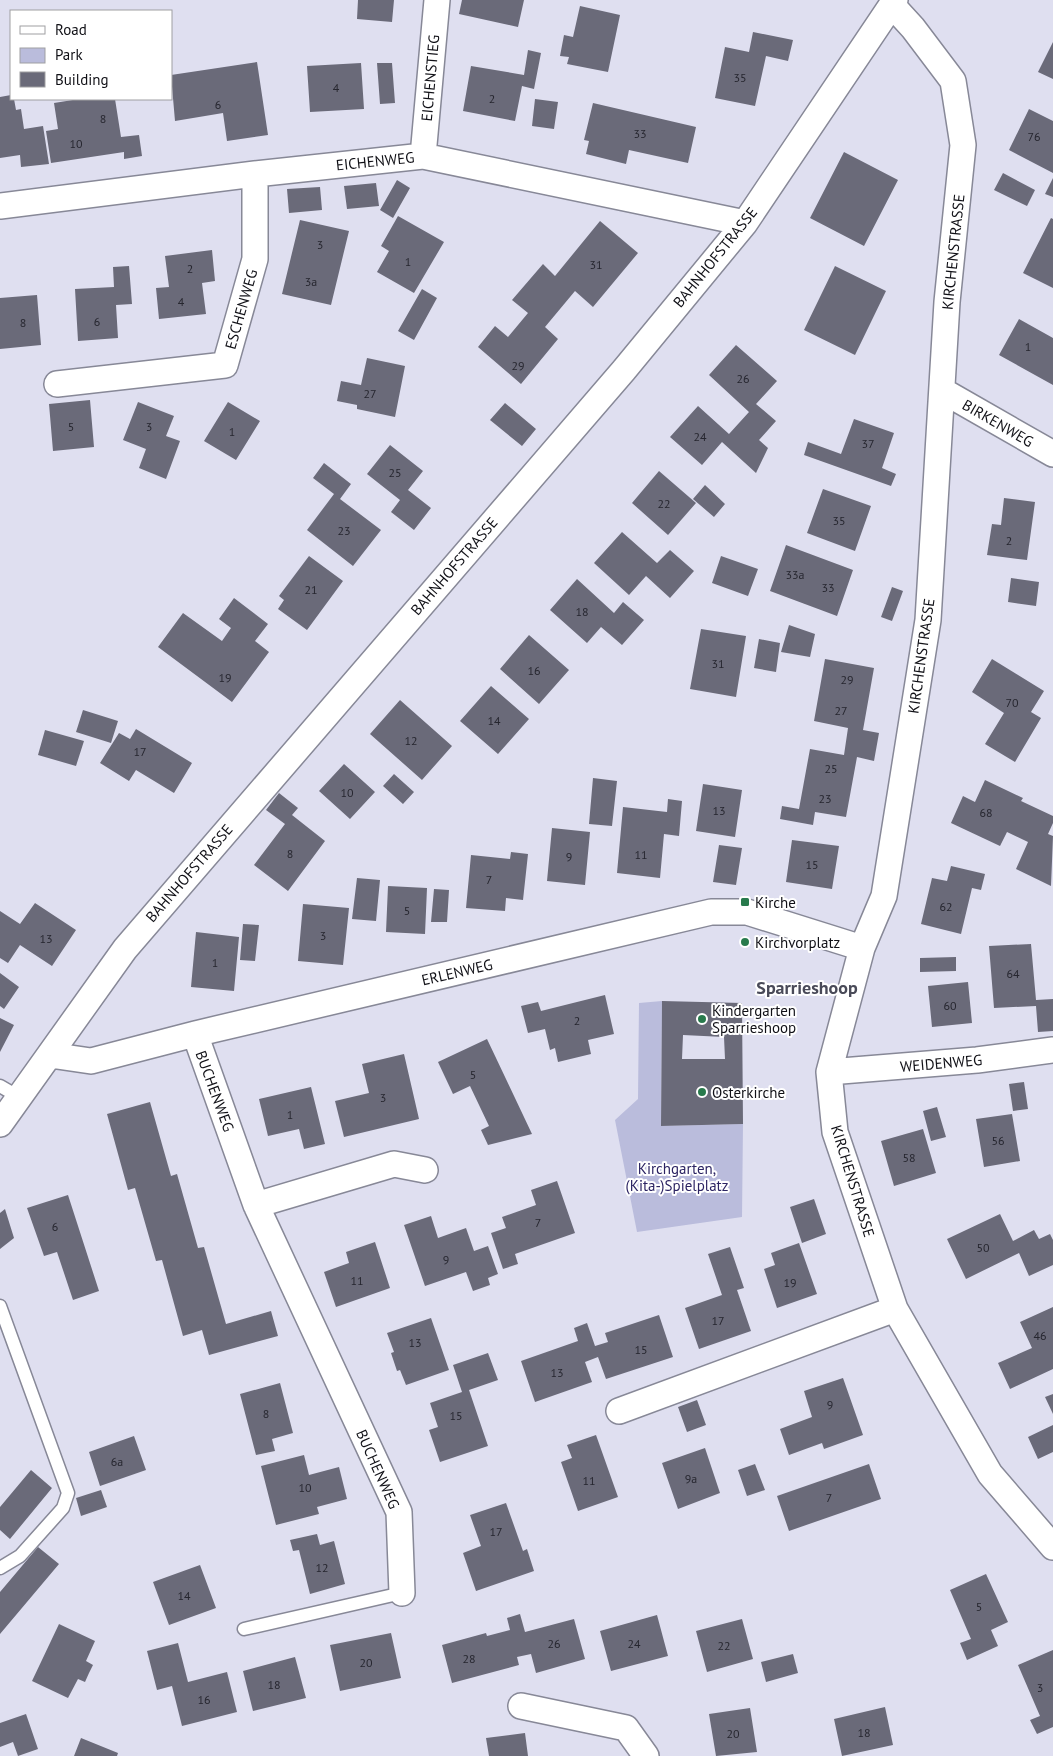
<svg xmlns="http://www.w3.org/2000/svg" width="1053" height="1756" viewBox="0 0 1053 1756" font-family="'PT Sans',sans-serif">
  <rect width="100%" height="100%" fill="#dfdff0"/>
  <!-- green -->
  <path fill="#babcdc" d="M662,1001L661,1126L743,1124L742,1217L637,1232L615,1120L638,1099L639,1003Z"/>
  <!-- building -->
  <path fill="#6a6a79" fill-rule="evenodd" d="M358,0H394L392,22L357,19Z
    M462,0H524L518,27L459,14Z
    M580,6L620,15L608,72L567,64L569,57L560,56L564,35L573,37Z
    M753,32L793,40L788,61L766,56L755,106L715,98L725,47L749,52Z
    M1053,42V79L1038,72Z
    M528,50L541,53L534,89L522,86L515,121L463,111L471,66L524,75Z
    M257,62L268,135L227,141L223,113L175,121L171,75Z
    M361,63L364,109L310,112L307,66Z
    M377,63H392L395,103L380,104Z
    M11,95V99H14L16,110L21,109L24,129L43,126L49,164L21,167L20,155L0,158V97Z
    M79,99H115L121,137L139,135L142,156L124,159V152L51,163L46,131L58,129L54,103Z
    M535,99L558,102L554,129L532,126Z
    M593,103L696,127L688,163L629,150L626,164L586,154L589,141L584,140Z
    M1029,109L1053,121V173L1009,150Z
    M844,152L898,180L864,246L810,218Z
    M1003,173L1035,190L1027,206L994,190Z
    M1053,178V197L1045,194Z
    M397,180L410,188L393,218L380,210Z
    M376,183L379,206L347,209L344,186Z
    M320,187L322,210L289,213L287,189Z
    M398,216L444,242L414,293L377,272L389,251L381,246Z
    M1051,218L1053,219V288L1023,273Z
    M300,220L349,231L331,305L282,294Z
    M600,221L638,253L593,307L575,291L545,327L558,339L521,384L478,347L495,326L508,337L528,313L512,300L543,264L555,276Z
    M212,250L215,281L202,283L206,314L159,319L156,288L169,287L165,256Z
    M129,266L132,304L116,305L118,338L78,341L75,289L114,287L113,267Z
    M835,266L886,291L855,355L804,330Z
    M422,289L437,298L414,340L398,331Z
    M37,295L41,345L0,349V298Z
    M1019,319L1053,338V385L999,355Z
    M736,345L777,381L756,404L776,421L759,440L768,448L756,473L722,442L702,465L670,437L698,406L729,434L749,412L709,375Z
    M367,358L405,366L395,417L357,409V405L337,401L341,381L361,385Z
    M90,400L94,447L53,451L49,404Z
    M138,402L174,416L166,436L180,441L166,479L139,468L146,449L123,440Z
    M228,402L260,421L236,460L204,441Z
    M505,403L536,429L522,446L490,420Z
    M854,419L894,433L882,468L896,474L891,486L804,455L808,442L841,454Z
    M390,445L423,471L408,490L431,508L414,530L391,512L400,500L367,474Z
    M324,463L351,484L340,499L381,530L353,566L307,530L334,494L313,478Z
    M659,471L696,503L668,535L632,503Z
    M705,485L725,504L714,517L693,499Z
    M823,489L871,506L855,551L807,533Z
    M1004,498L1035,502L1027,560L987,555L992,524L1001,525Z
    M622,532L657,563L670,550L694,571L670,598L646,576L629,595L594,563Z
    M786,545L853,570L837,616L770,591Z
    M309,556L343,581L307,630L278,609L284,600L279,596Z
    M721,556L758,569L748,596L712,583Z
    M1011,578L1039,582L1036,606L1008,602Z
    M577,579L614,613L623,602L644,620L622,645L601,627L587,643L550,610Z
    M892,587L903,591L892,621L881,617Z
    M234,598L268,624L255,641L269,652L232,702L158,647L183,613L222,641L231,628L219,619Z
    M789,625L815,634L810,657L781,652Z
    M701,629L746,636L736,697L690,689Z
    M529,635L569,670L539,704L500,669Z
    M759,639L780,643L776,672L754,668Z
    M825,659L874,668L863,730L879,733L874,761L857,757L846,817L815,812L813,825L780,819L782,806L799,809L810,749L844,755L848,728L814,721Z
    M992,659L1044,691L1031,712L1041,718L1015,762L985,744L1004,713L972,692Z
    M491,686L529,719L498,754L460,721Z
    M400,700L452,746L422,780L370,734Z
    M83,710L118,721L111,743L76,732Z
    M136,729L192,763L174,793L136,770L129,781L100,763L119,733L130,739Z
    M45,730L84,741L76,766L38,755Z
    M344,764L375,792L350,819L319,791Z
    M394,774L414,792L403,804L383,786Z
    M593,778L617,781L612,826L589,824Z
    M985,780L1023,798L1021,801L1053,816V823L1048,834L1053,836L1051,886L1016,869L1028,842L1007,832L1000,846L951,823L963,796L975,802Z
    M703,784L742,790L735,837L696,831Z
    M279,793L298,808L292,815L325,841L288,891L254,865L285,824L266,810Z
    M668,799L682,801L679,836L664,834L660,878L617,873L623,807L667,812Z
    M552,828L590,832L585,885L547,881Z
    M792,840L839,846L832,889L786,882Z
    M719,845L742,848L736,885L713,882Z
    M511,852L528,854L523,900L506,898L505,911L466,908L471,855L510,859Z
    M951,866L985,874L981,890L972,888L961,934L921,924L932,878L947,881Z
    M357,878L380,880L376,921L352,919Z
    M388,886L427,888L425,934L386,932Z
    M434,889L449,890L447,922H431Z
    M35,903L76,930L52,966L20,945L8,963L0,958V911L20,924Z
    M303,904L349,908L343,965L298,961Z
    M243,924L259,925L255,961L240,960Z
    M196,932L239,937L234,991L191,987Z
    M1031,944L1036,1000L1053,999V1031L1038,1032L1036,1006L994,1008L989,946Z
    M956,957V971L920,972V958Z
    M0,973L19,987L4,1009L0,1006Z
    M968,982L972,1023L932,1027L928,986Z
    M605,995L614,1034L588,1040L591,1054L558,1062L555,1048L550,1050L545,1029L528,1033L521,1006L538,1002L541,1011Z
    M662,1001L742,1003L743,1124L661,1126ZM683,1035L724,1037L725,1059H682Z
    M0,1018L14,1025L0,1052Z
    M487,1039L532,1134L488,1145L481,1130L489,1126L470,1086L453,1094L438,1062Z
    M404,1054L419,1119L344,1137L335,1101L369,1093L362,1064Z
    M1024,1082L1028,1109L1013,1111L1009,1084Z
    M311,1087L325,1144L304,1149L299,1129L268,1136L259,1099Z
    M150,1102L171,1176L177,1174L198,1248L204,1247L226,1324L271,1311L278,1336L209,1355L202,1330L183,1336L162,1260L156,1261L135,1188L128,1190L107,1114Z
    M937,1107L946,1137L931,1141L923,1111Z
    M1012,1114L1020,1161L984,1167L976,1119Z
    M923,1129L936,1173L894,1186L881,1141Z
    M557,1181L575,1233L515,1254L518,1264L503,1269L491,1233L506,1228L502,1217L536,1205L531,1190Z
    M68,1195L99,1291L73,1300L57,1252L44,1256L27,1208Z
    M814,1199L826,1234L802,1243L790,1207Z
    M5,1209L14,1238L0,1249V1213Z
    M1000,1214L1013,1241L1034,1230L1039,1239L1050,1234L1053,1240V1265L1029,1276L1019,1253L966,1279L947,1239Z
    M431,1216L438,1238L466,1228L474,1251L488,1246L498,1274L488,1278L490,1285L473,1291L466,1272L425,1286L404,1225Z
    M375,1242L390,1288L336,1307L324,1272L349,1263L346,1252Z
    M799,1243L817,1294L777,1308L764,1269L775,1265L771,1253Z
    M730,1247L744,1288L737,1290L751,1331L699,1349L685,1308L722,1295L708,1254Z
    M1053,1307V1369L1010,1389L998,1363L1032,1348L1020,1322Z
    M659,1315L673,1357L606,1379L598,1357L585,1362L592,1382L535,1402L521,1361L578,1341L574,1328L587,1323L595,1346L608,1342L605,1333Z
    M431,1318L449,1370L406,1385L400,1370L397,1371L391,1353L394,1352L387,1333Z
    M488,1353L498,1380L469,1390L488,1446L440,1462L429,1430L438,1427L430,1403L462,1392L453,1365Z
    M843,1378L863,1435L824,1449L822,1443L789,1455L780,1429L812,1417L804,1391Z
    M280,1383L293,1433L272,1439L275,1451L256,1455L240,1394Z
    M1053,1394V1414L1045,1397Z
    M697,1400L706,1425L687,1432L678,1407Z
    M1053,1425V1452L1038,1459L1028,1437Z
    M596,1435L618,1497L578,1511L561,1462L572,1458L567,1445Z
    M134,1436L146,1470L100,1486L89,1452Z
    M705,1448L720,1493L678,1509L662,1463Z
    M304,1455L309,1475L339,1467L347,1499L317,1507L319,1514L276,1525L261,1466Z
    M755,1464L765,1490L747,1496L738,1470Z
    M869,1464L881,1499L789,1531L777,1496Z
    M31,1470L52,1488L10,1539L0,1530V1507Z
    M101,1490L107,1507L81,1516L76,1498Z
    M506,1503L523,1551L527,1549L534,1571L476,1591L463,1553L481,1546L470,1515Z
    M317,1534L320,1545L334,1541L345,1584L310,1594L299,1550L293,1551L290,1540Z
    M38,1547L59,1564L0,1634V1592Z
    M200,1565L216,1608L169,1625L153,1582Z
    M986,1574L1008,1622L991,1630L998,1646L967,1660L960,1643L971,1639L950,1590Z
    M520,1614L525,1632L574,1619L585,1659L536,1673L531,1654L517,1657L519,1665L452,1683L442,1645L486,1633L487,1636L510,1630L507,1618Z
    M657,1615L668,1656L611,1671L600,1631Z
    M742,1619L753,1659L707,1672L696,1631Z
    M59,1624L95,1641L86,1661L93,1665L89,1673L85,1682L78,1679L68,1698L32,1681Z
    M391,1633L401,1678L340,1691L330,1645Z
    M178,1643L188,1682L227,1672L237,1712L182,1726L172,1686L157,1690L147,1651Z
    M1053,1650V1727L1037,1734L1030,1720L1040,1716L1018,1665Z
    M793,1654L798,1673L766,1682L761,1662Z
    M295,1657L306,1698L253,1711L243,1671Z
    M885,1707L893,1745L842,1756L834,1719Z
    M750,1708L757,1752L716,1756L709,1714Z
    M26,1714L38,1749L18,1756L13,1742L0,1747V1723Z
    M525,1733L528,1756H489L486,1738Z
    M81,1738L118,1753L117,1756H74Z"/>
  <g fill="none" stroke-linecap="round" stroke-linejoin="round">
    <!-- service casing -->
    <g stroke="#878897" stroke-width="15">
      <path id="service" d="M0,1086L19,1097
        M0,1306L68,1493L63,1508L20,1556L0,1568
        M244,1629L402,1593"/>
    </g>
    <!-- minor casing -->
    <g stroke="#878897" stroke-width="28">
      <path id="minor" d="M892,5L913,28L953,81L963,145L947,302L928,620L884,896L862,948L829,1072L835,1132L895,1309L990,1474L1053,1547
        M423,156L437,0
        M0,206L255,174L423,156L745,223
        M57,384L225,365L255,259V174
        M943,391L1053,454
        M195,1034L256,1205L399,1512L402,1593
        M50,1055L91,1061L195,1034L711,912H747L862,948
        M829,1072L977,1060L1053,1050
        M0,1124L125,949L624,370L745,223L895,0
        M256,1205L394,1164L425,1170
        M619,1411L895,1309
        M521,1706L626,1728L646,1756"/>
    </g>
    <!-- service -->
    <use href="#service" stroke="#fff" stroke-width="12"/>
    <!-- minor -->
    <use href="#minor" stroke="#fff" stroke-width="25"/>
  </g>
  <!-- markers -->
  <g fill="#287a4c" stroke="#fff" stroke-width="2">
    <rect x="740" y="897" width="10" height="10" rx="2.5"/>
    <circle cx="745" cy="942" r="5"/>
    <circle cx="702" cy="1019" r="5"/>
    <circle cx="702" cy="1092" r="5"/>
  </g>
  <g text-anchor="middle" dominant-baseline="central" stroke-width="4" stroke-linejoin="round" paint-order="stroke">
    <!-- number labels -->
    <g font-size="12" fill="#26262f">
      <text x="740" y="77">35</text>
      <text x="336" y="87">4</text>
      <text x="492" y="98">2</text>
      <text x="218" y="104">6</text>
      <text x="103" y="118">8</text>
      <text x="640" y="133">33</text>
      <text x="1034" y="136">76</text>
      <text x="76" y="143">10</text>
      <text x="320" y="244">3</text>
      <text x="408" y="261">1</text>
      <text x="596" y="264">31</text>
      <text x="190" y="268">2</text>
      <text x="311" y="281">3a</text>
      <text x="181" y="301">4</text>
      <text x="97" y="321">6</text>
      <text x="23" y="322">8</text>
      <text x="1028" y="346">1</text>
      <text x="518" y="365">29</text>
      <text x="743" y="378">26</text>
      <text x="370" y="393">27</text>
      <text x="71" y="426">5</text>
      <text x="149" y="426">3</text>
      <text x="232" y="431">1</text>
      <text x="700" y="436">24</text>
      <text x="868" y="443">37</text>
      <text x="395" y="472">25</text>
      <text x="664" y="503">22</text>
      <text x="839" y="520">35</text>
      <text x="344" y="530">23</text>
      <text x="1009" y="540">2</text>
      <text x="795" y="574">33a</text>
      <text x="828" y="587">33</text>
      <text x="311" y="589">21</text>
      <text x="582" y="611">18</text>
      <text x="718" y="663">31</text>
      <text x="534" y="670">16</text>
      <text x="225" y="677">19</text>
      <text x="847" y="679">29</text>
      <text x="1012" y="702">70</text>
      <text x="841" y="710">27</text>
      <text x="494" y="720">14</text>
      <text x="411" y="740">12</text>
      <text x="140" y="751">17</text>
      <text x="831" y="768">25</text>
      <text x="347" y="792">10</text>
      <text x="825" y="798">23</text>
      <text x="719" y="810">13</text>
      <text x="986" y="812">68</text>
      <text x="290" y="853">8</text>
      <text x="641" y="854">11</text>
      <text x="569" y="856">9</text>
      <text x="812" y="864">15</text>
      <text x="489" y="879">7</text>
      <text x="946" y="906">62</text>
      <text x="407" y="910">5</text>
      <text x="323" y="935">3</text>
      <text x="46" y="938">13</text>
      <text x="215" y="962">1</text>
      <text x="1013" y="973">64</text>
      <text x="950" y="1005">60</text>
      <text x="577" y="1020">2</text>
      <text x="473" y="1074">5</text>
      <text x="383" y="1097">3</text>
      <text x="290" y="1114">1</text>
      <text x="998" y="1140">56</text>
      <text x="909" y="1157">58</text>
      <text x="538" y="1222">7</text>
      <text x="55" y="1226">6</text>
      <text x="983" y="1247">50</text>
      <text x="446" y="1259">9</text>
      <text x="357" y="1280">11</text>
      <text x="790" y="1282">19</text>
      <text x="718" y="1320">17</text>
      <text x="1040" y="1335">46</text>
      <text x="415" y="1342">13</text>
      <text x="641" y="1349">15</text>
      <text x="557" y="1372">13</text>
      <text x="830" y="1404">9</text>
      <text x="266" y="1413">8</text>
      <text x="456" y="1415">15</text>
      <text x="117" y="1461">6a</text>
      <text x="691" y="1478">9a</text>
      <text x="589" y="1480">11</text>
      <text x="305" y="1487">10</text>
      <text x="829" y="1497">7</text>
      <text x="496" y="1531">17</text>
      <text x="322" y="1567">12</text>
      <text x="184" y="1595">14</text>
      <text x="979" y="1606">5</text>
      <text x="554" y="1643">26</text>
      <text x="634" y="1643">24</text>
      <text x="724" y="1645">22</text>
      <text x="469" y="1658">28</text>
      <text x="366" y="1662">20</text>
      <text x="274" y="1684">18</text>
      <text x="1040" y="1687">3</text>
      <text x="204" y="1699">16</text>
      <text x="864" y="1732">18</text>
      <text x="733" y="1733">20</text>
    </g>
    <!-- street labels -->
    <g font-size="15" fill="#101016" stroke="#fff">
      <text transform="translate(430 78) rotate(-85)">EICHENSTIEG</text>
      <text transform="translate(375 161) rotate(-6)">EICHENWEG</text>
      <text transform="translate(953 252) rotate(-84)">KIRCHENSTRASSE</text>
      <text transform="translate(715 257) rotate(-51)">BAHNHOFSTRASSE</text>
      <text transform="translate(241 309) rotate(-74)">ESCHENWEG</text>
      <text transform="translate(998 423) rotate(30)">BIRKENWEG</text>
      <text transform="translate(454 566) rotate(-49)">BAHNHOFSTRASSE</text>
      <text transform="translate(921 656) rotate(-82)">KIRCHENSTRASSE</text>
      <text transform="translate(189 873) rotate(-49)">BAHNHOFSTRASSE</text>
      <text transform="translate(457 972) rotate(-13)">ERLENWEG</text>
      <text transform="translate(941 1063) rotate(-5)">WEIDENWEG</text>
      <text transform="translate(215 1091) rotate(70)">BUCHENWEG</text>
      <text transform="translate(853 1181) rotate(73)">KIRCHENSTRASSE</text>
      <text transform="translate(378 1469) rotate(66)">BUCHENWEG</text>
    </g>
    <!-- poi labels -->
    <g font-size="15" fill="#101016" stroke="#fff" text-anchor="start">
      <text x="755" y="902">Kirche</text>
      <text x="755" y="942">Kirchvorplatz</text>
      <text x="712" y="1010">Kindergarten<tspan x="712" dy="17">Sparrieshoop</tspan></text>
      <text x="712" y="1092">Osterkirche</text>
    </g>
    <!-- park labels -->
    <g font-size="15" fill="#2b2362" stroke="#fff">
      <text x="677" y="1168">Kirchgarten,<tspan x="677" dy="17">(Kita-)Spielplatz</tspan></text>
    </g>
    <!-- quarter labels -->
    <g font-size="18" font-weight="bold" fill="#494a58" stroke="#fff">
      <text x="807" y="987">Sparrieshoop</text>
    </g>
  </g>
  <!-- legend -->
  <rect x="10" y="10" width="162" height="90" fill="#ffffff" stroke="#9f9fa2"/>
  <rect x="20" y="26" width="25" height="8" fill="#ffffff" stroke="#9f9fa2"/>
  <text x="55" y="35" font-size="15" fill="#101016">Road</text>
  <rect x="20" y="48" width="25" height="15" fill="#babcdc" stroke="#9f9fa2"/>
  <text x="55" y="60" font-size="15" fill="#101016">Park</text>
  <rect x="20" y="72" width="25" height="15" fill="#6a6a79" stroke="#9f9fa2"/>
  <text x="55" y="85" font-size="15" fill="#101016">Building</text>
</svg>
